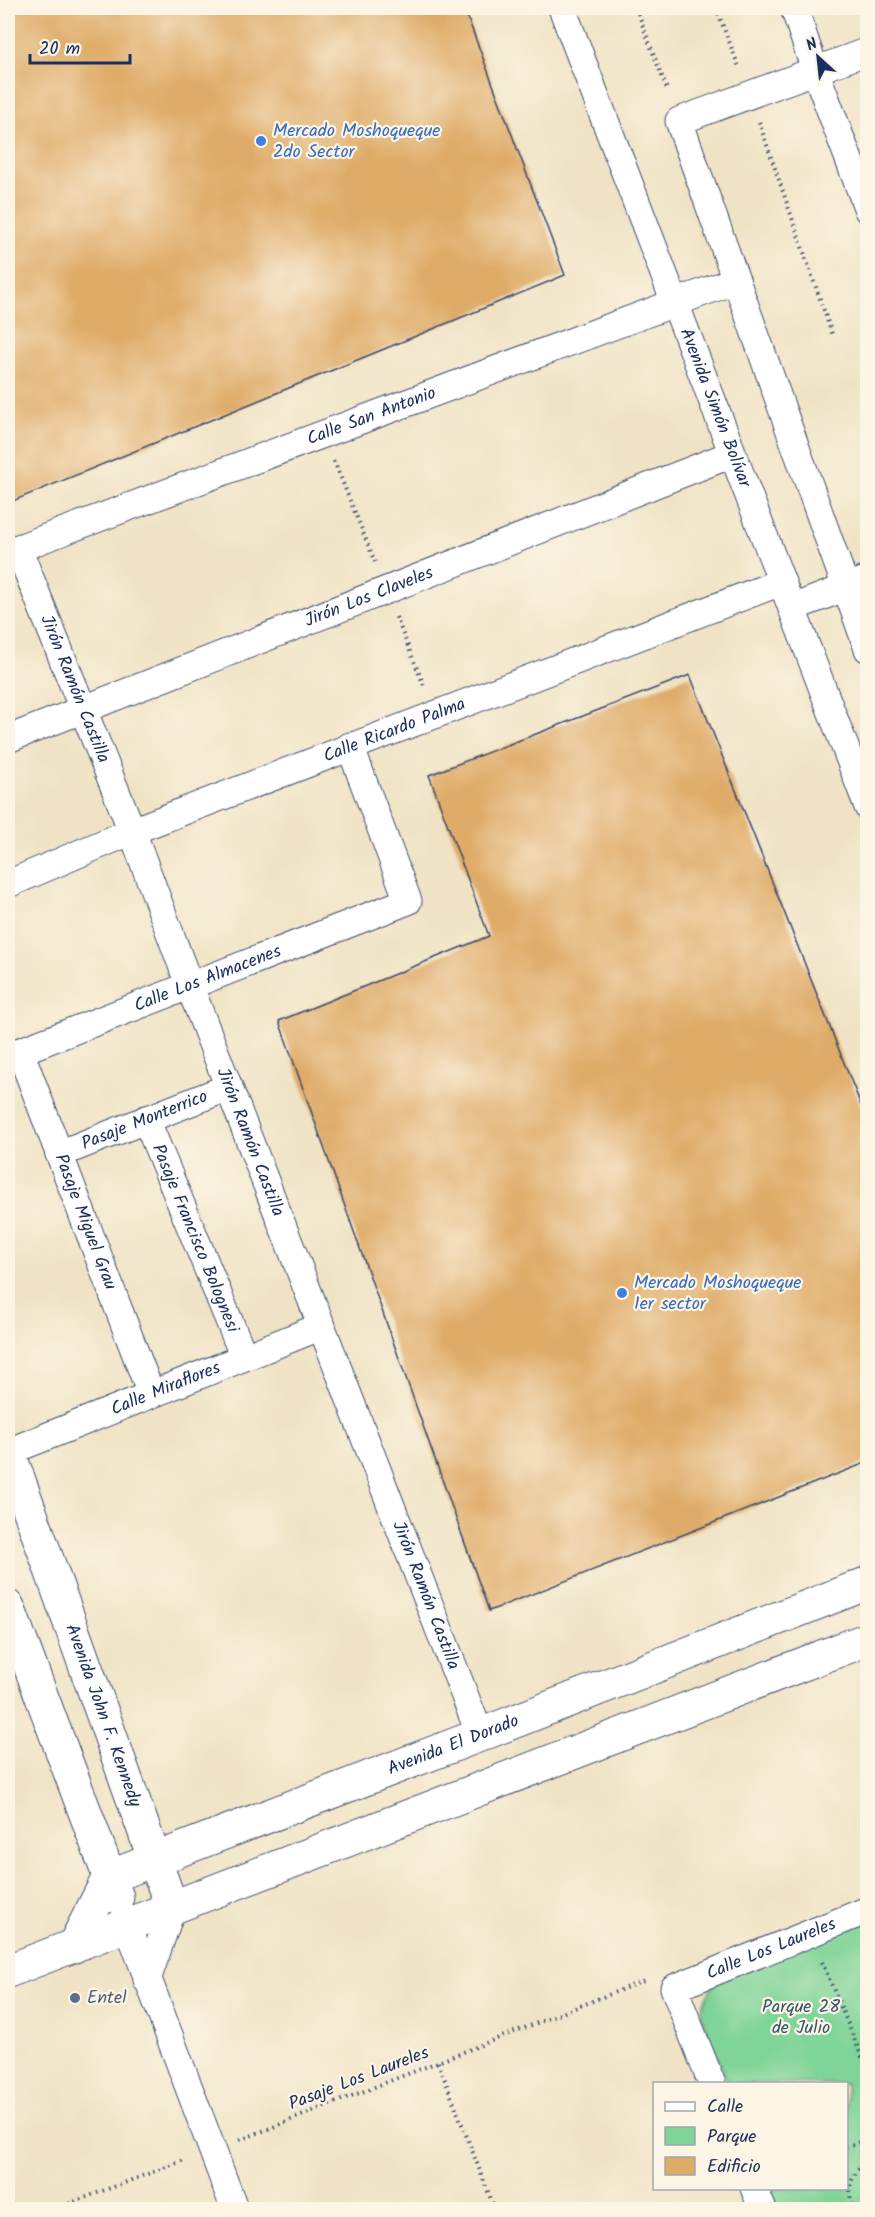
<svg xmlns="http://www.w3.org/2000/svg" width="875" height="2217" viewBox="0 0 875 2217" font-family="Kalam,sans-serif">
  <rect width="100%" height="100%" fill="#fcf5e5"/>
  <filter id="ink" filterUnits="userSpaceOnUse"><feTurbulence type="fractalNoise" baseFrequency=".0167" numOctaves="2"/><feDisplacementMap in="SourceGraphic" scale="12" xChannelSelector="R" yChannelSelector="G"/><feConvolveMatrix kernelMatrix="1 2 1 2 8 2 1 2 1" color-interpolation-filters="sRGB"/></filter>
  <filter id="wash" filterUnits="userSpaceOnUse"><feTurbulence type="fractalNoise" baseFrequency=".008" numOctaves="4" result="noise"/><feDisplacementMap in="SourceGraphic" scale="24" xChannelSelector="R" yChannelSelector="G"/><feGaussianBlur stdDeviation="1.35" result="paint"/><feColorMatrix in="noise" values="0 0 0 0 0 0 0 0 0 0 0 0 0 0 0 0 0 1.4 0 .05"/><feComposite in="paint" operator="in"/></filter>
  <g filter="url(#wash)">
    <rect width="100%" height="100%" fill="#f0e3c5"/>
    <!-- green -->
    <path fill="#7fd497" stroke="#4d827a" stroke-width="1.5" d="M867,1921V2209H777L769,2189L846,2188V2084L728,2083L701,2016C703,2000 709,1991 719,1978Z"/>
    <g id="blocks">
      <!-- building -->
      <path fill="#dfab68" d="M8,8H464L565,275L8,503Z
        M690,675L868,1123V1462L489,1611L279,1021L489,936L429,775Z"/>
    </g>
  </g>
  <g filter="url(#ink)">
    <use href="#blocks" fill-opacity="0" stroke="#3b4a6d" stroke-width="1.5"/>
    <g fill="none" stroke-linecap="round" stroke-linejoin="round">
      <!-- street casing -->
      <g stroke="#3b4a6d" stroke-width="29">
        <g id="street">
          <path id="s1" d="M562,8L868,807"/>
          <path d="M794,8L815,70L868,210"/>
          <path d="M868,51L679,121L868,649"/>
          <path id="s2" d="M18,548L132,831L190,987L480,1735"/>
          <path id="s3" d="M8,552L736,280"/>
          <path d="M792,608L868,579"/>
          <path id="s4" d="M8,739L732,454"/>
          <path id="s5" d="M8,884L132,831L781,582"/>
          <path id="s6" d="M20,1051L151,1394"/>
          <path id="s7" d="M8,1056L408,901L350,746"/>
          <path id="s8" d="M146,1119L244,1357"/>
          <path id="s9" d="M59,1154L229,1087"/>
          <path id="s10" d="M8,1452L322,1326"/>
          <path d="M128,1926L235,2210"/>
          <path d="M147,1980L172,1908"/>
          <path id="s11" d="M712,2084L674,1988L868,1910"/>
          <path d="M754,2188L763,2210"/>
        </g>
      </g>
      <!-- secondary casing -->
      <g stroke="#3b4a6d" stroke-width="35">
        <g id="secondary">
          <path id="s12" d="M8,1450L172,1908"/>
          <path d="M8,1607L117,1897"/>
          <path id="s13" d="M74,1946L109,1877L480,1735L868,1583"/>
          <path d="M8,1971L868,1639"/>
        </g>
      </g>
      <!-- path -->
      <path stroke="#3b4a6d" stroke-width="4" stroke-dasharray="1.5 4.5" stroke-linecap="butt" d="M636,8L668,92
        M716,8L739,67
        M759,122L832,334
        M334,461L375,562
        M396,617L425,688
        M822,1962L868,2072
        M438,2062L495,2210
        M240,2140L646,1980
        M846,2147L868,2139
        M52,2210L185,2160
        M852,2210C848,2183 849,2179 868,2159"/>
      <!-- street -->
      <use href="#street" stroke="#fff" stroke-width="27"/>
      <!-- secondary -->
      <use href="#secondary" stroke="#fff" stroke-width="33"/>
    </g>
  </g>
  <!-- markers -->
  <g fill="#3f7fe0" stroke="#fcf5e5" stroke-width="2">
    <circle cx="261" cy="141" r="6"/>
    <circle cx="622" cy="1293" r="6"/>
  </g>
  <circle fill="#5c6f8a" stroke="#fcf5e5" stroke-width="2" cx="75" cy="1998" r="6"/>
  <g text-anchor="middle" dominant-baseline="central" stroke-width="4.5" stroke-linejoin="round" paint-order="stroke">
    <!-- shop labels -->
    <g font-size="18" fill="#366cbe" stroke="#fcf5e5" text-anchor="start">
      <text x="273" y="131">Mercado Moshoqueque<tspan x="273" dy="21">2do Sector</tspan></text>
      <text x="634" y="1283">Mercado Moshoqueque<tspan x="634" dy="21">1er sector</tspan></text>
    </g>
    <!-- street labels -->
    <g font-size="18" fill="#1b2f5e" stroke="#fcf5e5">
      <text stroke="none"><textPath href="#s1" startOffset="428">Avenida Simón Bolívar</textPath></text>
      <text stroke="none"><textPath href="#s3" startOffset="388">Calle San Antonio</textPath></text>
      <text stroke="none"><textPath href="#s4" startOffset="388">Jirón Los Claveles</textPath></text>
      <text stroke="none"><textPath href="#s2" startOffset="152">Jirón Ramón Castilla</textPath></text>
      <text stroke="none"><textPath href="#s5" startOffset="416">Calle Ricardo Palma</textPath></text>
      <text stroke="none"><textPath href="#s7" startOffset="214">Calle Los Almacenes</textPath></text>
      <text stroke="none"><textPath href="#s9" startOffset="92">Pasaje Monterrico</textPath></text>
      <text stroke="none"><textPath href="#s2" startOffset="638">Jirón Ramón Castilla</textPath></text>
      <text stroke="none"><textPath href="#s6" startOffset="183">Pasaje Miguel Grau</textPath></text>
      <text stroke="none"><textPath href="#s8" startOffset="129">Pasaje Francisco Bolognesi</textPath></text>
      <text stroke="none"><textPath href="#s10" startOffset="170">Calle Miraflores</textPath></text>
      <text stroke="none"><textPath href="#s2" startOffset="1124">Jirón Ramón Castilla</textPath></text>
      <text stroke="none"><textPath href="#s12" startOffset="282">Avenida John F. Kennedy</textPath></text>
      <text stroke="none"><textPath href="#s13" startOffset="446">Avenida El Dorado</textPath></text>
      <text stroke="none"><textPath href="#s11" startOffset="208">Calle Los Laureles</textPath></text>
      <text transform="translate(359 2079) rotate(-21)">Pasaje Los Laureles</text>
    </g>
    <!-- service labels -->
    <g font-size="18" fill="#4e5e75" stroke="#fcf5e5" text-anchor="start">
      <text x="87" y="1998">Entel</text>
    </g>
    <!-- park labels -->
    <g font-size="18" fill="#34586c" stroke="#fcf5e5">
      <text x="801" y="2007">Parque 28<tspan x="801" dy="21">de Julio</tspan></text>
    </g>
  </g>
  <!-- margin -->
  <rect width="875" height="2217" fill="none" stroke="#fcf5e5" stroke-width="30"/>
  <!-- legend -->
  <rect x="653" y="2082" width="195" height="108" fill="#fcf5e5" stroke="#a2a6af" stroke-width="1.5"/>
  <rect x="665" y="2102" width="30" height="9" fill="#ffffff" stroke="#a2a6af" stroke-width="1.5"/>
  <text x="707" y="2112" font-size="18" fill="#1b2f5e">Calle</text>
  <rect x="665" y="2127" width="30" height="18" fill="#7fd497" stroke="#a2a6af" stroke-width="1.5"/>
  <text x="707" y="2142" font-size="18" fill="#1b2f5e">Parque</text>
  <rect x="665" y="2157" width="30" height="18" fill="#dfab68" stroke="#a2a6af" stroke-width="1.5"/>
  <text x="707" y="2172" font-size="18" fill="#1b2f5e">Edificio</text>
  <!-- north arrow -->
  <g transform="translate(818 57) rotate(333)" stroke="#fcf5e5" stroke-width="4.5" paint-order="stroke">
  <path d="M0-4.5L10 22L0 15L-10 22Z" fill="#1b2f5e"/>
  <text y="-9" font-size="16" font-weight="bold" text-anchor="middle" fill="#1b2f5e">N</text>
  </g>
  <!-- scale -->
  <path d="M30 54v9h100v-9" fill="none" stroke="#1b2f5e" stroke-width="3"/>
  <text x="39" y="54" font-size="18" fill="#1b2f5e" stroke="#fcf5e5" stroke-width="4.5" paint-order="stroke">20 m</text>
</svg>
